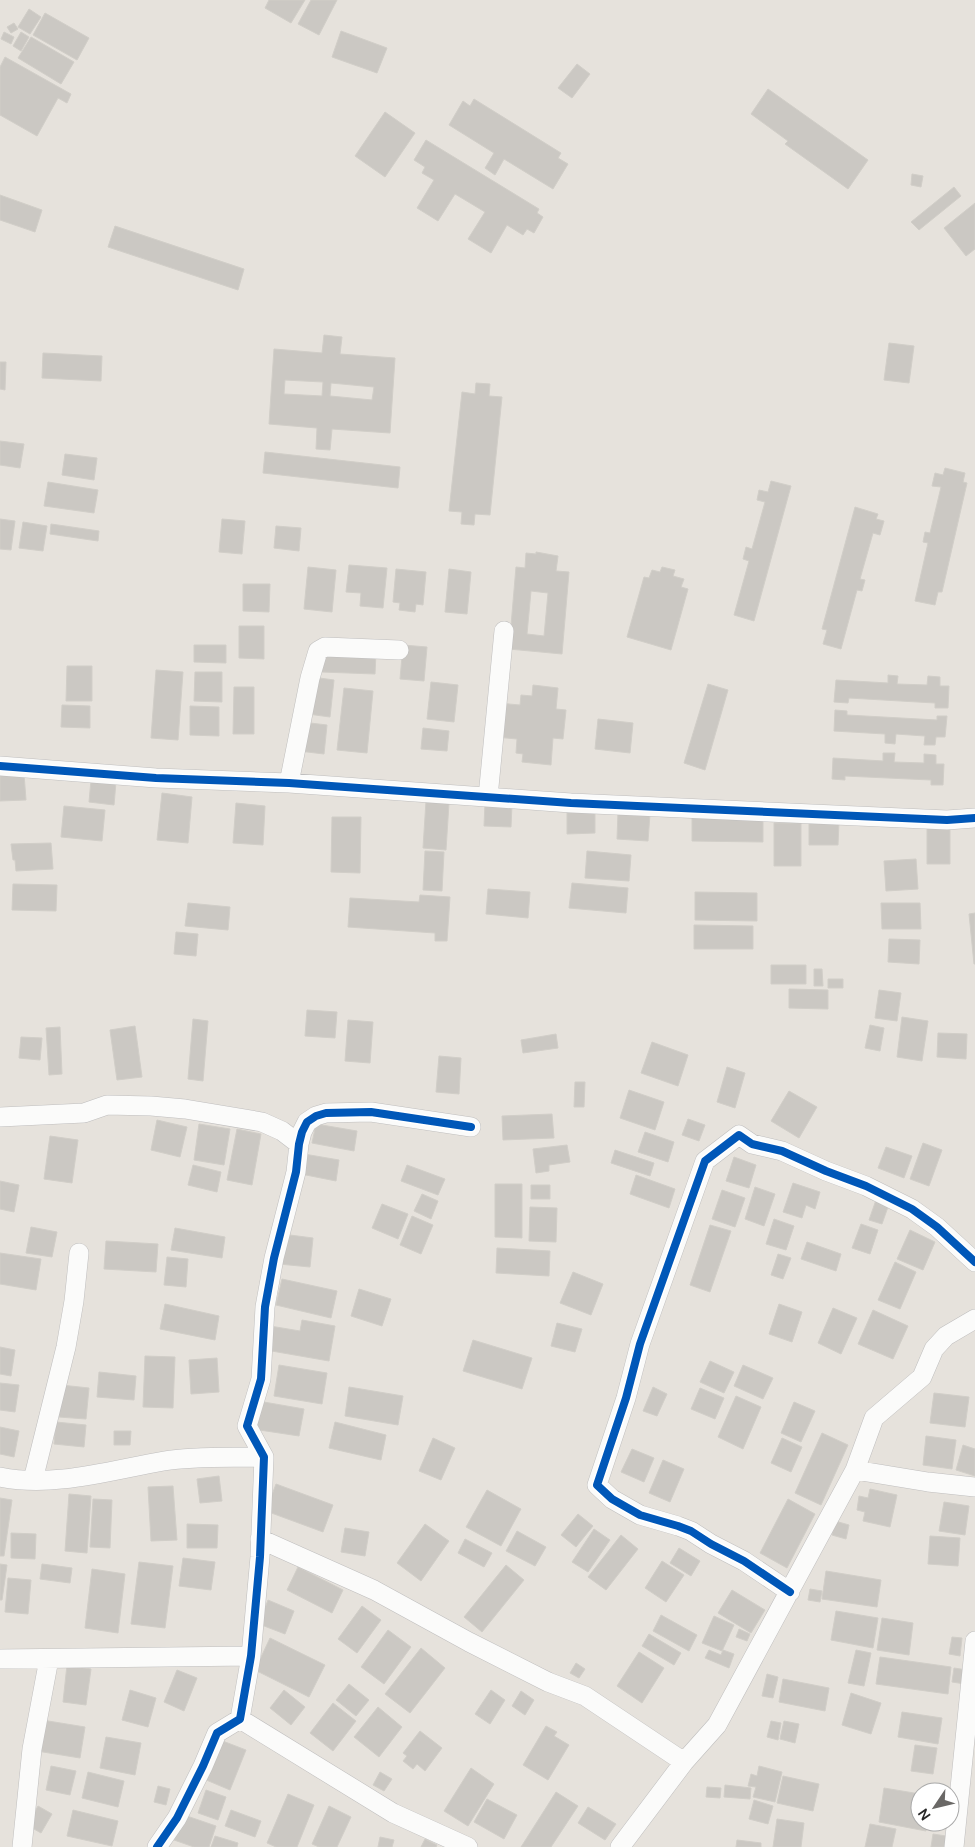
<svg xmlns="http://www.w3.org/2000/svg" width="975" height="1847" viewBox="0 0 975 1847" font-family="Manrope,sans-serif">
  <rect width="100%" height="100%" fill="#e6e2dc"/>
  <!-- building -->
  <path fill="#cbc8c3" stroke="#d1cec8" fill-rule="evenodd" d="M269,0H305L291,23L265,8Z
    M311,0H337L319,35L298,24Z
    M29,9L41,17L30,34L18,27Z
    M45,13L89,38L77,60L33,35Z
    M14,23L18,29L11,33L7,27Z
    M341,31L387,48L377,73L332,57Z
    M4,32L14,37L11,44L1,39Z
    M21,32L29,37L21,51L13,46Z
    M31,37L74,62L61,84L18,58Z
    M5,57L71,94L67,103L58,98L37,136L0,115V67Z
    M577,64L590,74L572,98L558,88Z
    M768,89L868,160L848,189L785,144L788,141L751,114Z
    M474,99L561,153L558,158L568,164L553,189L504,159L495,175L485,168L494,153L449,125L463,101L470,106Z
    M385,112L415,133L385,177L355,156Z
    M426,140L539,209L537,213L543,217L534,233L527,229L523,235L507,225L491,253L468,239L485,212L455,194L438,221L417,208L434,180L422,173L425,167L414,160Z
    M912,174L923,176L921,187L911,185Z
    M954,187L961,196L919,230L911,222Z
    M0,195L42,210L35,232L0,220Z
    M975,203V249L966,256L944,228Z
    M115,226L244,269L238,290L108,247Z
    M324,335L342,337L340,354L395,358L390,433L332,429L330,450L316,449L317,428L269,424L274,349L322,353ZM285,380L323,382L322,396L284,394ZM331,383L374,387L372,400L330,396Z
    M889,343L914,346L909,383L884,380Z
    M43,353L102,356L101,381L42,378Z
    M0,362H6L5,390L0,389Z
    M476,383L490,384L489,396L502,397L490,515L475,514L474,525L461,524L462,512L449,511L462,392L475,394Z
    M0,441L24,444L20,468L0,465Z
    M265,452L400,467L398,488L263,473Z
    M65,454L97,458L94,480L62,475Z
    M945,468L965,473L963,482L967,483L942,592H938L935,605L915,601L928,543L923,542L925,532L930,533L941,487L932,486L935,473L943,475Z
    M771,481L791,486L754,621L734,615L749,561L743,559L746,547L752,549L765,502L757,500L759,490L768,492Z
    M48,482L98,490L94,513L44,506Z
    M855,507L878,514L876,519L884,521L880,535L873,533L860,579L865,580L862,591L857,590L841,649L823,644L827,630L822,629Z
    M0,519L15,521L11,550L0,549Z
    M222,519L245,521L242,554L219,552Z
    M23,522L47,526L43,551L19,548Z
    M51,524L99,531L98,541L50,534Z
    M276,526L301,528L299,551L274,548Z
    M536,552L558,556L556,571L569,572L562,654L509,649L516,567L525,568L526,553L536,554ZM531,591L548,593L544,636L527,634Z
    M349,565L387,568L383,608L360,606L361,593L346,592Z
    M308,567L336,570L332,612L304,609Z
    M662,567L675,570L673,576L684,579L681,587L688,589L671,650L627,637L644,577L649,578L652,570L660,572Z
    M396,569L426,572L423,605L416,604L415,612L399,610L400,603L393,602Z
    M449,569L471,572L467,614L445,612Z
    M243,584H270L269,612L243,611Z
    M239,626H264V659L239,658Z
    M194,645H226V663L194,662Z
    M403,645L427,647L424,681L400,679Z
    M322,651L376,653L375,674L322,672Z
    M67,666H92V701H66Z
    M156,670L183,672L178,740L151,738Z
    M195,672H222V702L194,701Z
    M888,675L898,676L897,684L927,685L928,676L940,677V686H949L948,708H935V703L849,698L848,703L834,702L836,680L888,683Z
    M312,677L334,680L330,717L308,714Z
    M431,682L458,685L454,722L427,719Z
    M708,684L728,690L705,770L684,763Z
    M533,685L558,688L556,709L566,710L563,739L553,738L551,765L522,762L523,754L516,753L517,739L495,737L498,703L520,705L521,695L532,696Z
    M234,687H254V734H233Z
    M344,688L373,691L367,753L337,750Z
    M62,705L90,706V728L61,727Z
    M190,706L219,707V736L190,735Z
    M835,710L847,711V715L937,720V716H947L945,737H936L935,745H924L925,736L896,734L895,744L885,743V734L834,731Z
    M598,719L633,723L630,753L595,749Z
    M302,722L327,725L324,754L299,751Z
    M423,728L449,731L447,751L421,749Z
    M883,753H895L894,762L924,763V754L936,755V764H944L943,785H931V780L845,776V780L832,779L833,758L883,761Z
    M24,774L26,800L0,801V775Z
    M91,780L116,782L114,805L89,802Z
    M162,793L192,797L188,843L157,840Z
    M426,801L449,803L446,850L423,848Z
    M236,803L265,806L263,845L233,843Z
    M485,803L512,804L511,827L484,826Z
    M64,806L105,810L102,841L61,837Z
    M567,809H595V833L567,834Z
    M618,812L650,814L648,841L617,839Z
    M332,817H361L360,873L331,872Z
    M692,818L763,819V842L692,841Z
    M809,821H839L838,845H809Z
    M774,823H801V866H774Z
    M927,827H950V864H927Z
    M51,843L53,869L16,871L15,860H13L11,844Z
    M425,851L444,852L442,891L423,890Z
    M587,851L631,855L629,881L585,878Z
    M916,859L918,889L886,891L884,861Z
    M572,883L628,888L626,913L569,908Z
    M13,884L57,885L56,911L12,910Z
    M488,889L530,892L528,918L486,914Z
    M695,892L757,893V921L695,920Z
    M420,895L450,897L447,941H435V933L348,927L350,898L419,902Z
    M188,903L230,907L228,930L185,926Z
    M881,903H920L921,929H882Z
    M975,913V964H974L969,914Z
    M694,925L753,926V949H694Z
    M176,932L198,934L196,956L174,954Z
    M889,939L920,940L919,964L888,962Z
    M771,965H806V984H771Z
    M814,969H822L823,986H814Z
    M828,979H843V988H828Z
    M789,989L828,990V1009L789,1008Z
    M879,990L901,993L897,1021L875,1018Z
    M307,1010L337,1012L335,1038L305,1036Z
    M902,1017L928,1021L922,1061L897,1057Z
    M193,1019L208,1021L203,1081L188,1079Z
    M348,1020L373,1022L370,1063L345,1061Z
    M870,1025L884,1028L880,1051L865,1048Z
    M135,1026L142,1077L117,1080L110,1030Z
    M60,1027L62,1074L49,1075L46,1028Z
    M938,1033L967,1034L966,1059L937,1057Z
    M556,1034L558,1048L523,1053L521,1040Z
    M21,1037L42,1038L40,1060L19,1058Z
    M652,1042L688,1055L678,1086L641,1073Z
    M439,1056L461,1058L459,1094L436,1092Z
    M727,1067L745,1073L735,1108L717,1102Z
    M575,1082H585L584,1107H574Z
    M629,1090L664,1102L655,1130L620,1118Z
    M789,1091L817,1107L799,1138L771,1121Z
    M552,1114L554,1138L503,1140L502,1116Z
    M688,1119L705,1125L699,1141L682,1135Z
    M157,1120L187,1127L180,1157L151,1150Z
    M199,1124L230,1129L224,1165L194,1160Z
    M316,1124L357,1131L354,1151L312,1143Z
    M237,1129L261,1134L252,1185L227,1180Z
    M645,1132L674,1142L668,1162L638,1152Z
    M50,1136L78,1140L72,1183L44,1179Z
    M923,1143L942,1150L929,1186L910,1179Z
    M567,1145L570,1162L549,1165V1171L536,1173L533,1149Z
    M886,1147L912,1156L904,1178L878,1168Z
    M615,1150L654,1163L650,1176L611,1163Z
    M304,1154L339,1160L336,1181L301,1174Z
    M734,1157L756,1165L749,1188L726,1181Z
    M193,1165L221,1172L217,1192L188,1185Z
    M407,1165L445,1179L438,1195L401,1181Z
    M636,1175L675,1189L669,1208L630,1194Z
    M0,1181L19,1185L14,1212L0,1209Z
    M793,1183L820,1192L815,1209L806,1205L802,1218L783,1212Z
    M495,1184H522V1238L495,1237Z
    M531,1185H550V1199H531Z
    M755,1187L775,1194L764,1226L745,1219Z
    M722,1190L745,1198L735,1227L712,1219Z
    M422,1194L438,1201L431,1219L414,1211Z
    M876,1200L889,1204L882,1224L869,1220Z
    M382,1204L408,1214L398,1239L372,1228Z
    M530,1207L557,1208L556,1242L529,1241Z
    M412,1216L433,1225L421,1254L400,1245Z
    M774,1219L794,1226L786,1250L766,1244Z
    M861,1224L878,1230L870,1254L852,1248Z
    M710,1225L731,1231L710,1292L690,1285Z
    M31,1227L57,1232L52,1257L26,1253Z
    M175,1228L225,1237L222,1258L171,1250Z
    M910,1230L935,1242L923,1270L897,1259Z
    M282,1234L313,1238L310,1267L279,1264Z
    M106,1241L158,1244L156,1272L104,1269Z
    M807,1242L841,1254L836,1271L801,1259Z
    M497,1248L550,1251L549,1276L496,1273Z
    M0,1253L41,1259L36,1290L0,1284Z
    M778,1254L791,1258L783,1279L771,1275Z
    M167,1257L188,1259L186,1287L164,1285Z
    M895,1262L916,1272L900,1309L878,1300Z
    M573,1272L603,1284L591,1315L560,1303Z
    M282,1279L337,1291L331,1318L276,1305Z
    M359,1289L391,1299L382,1326L351,1316Z
    M165,1304L219,1316L215,1340L160,1329Z
    M779,1304L802,1312L792,1342L769,1334Z
    M833,1308L857,1318L841,1354L818,1343Z
    M873,1310L908,1326L893,1359L858,1344Z
    M302,1320L335,1326L329,1361L266,1350L270,1326L300,1331Z
    M557,1323L582,1329L575,1352L551,1346Z
    M473,1340L532,1358L522,1389L463,1371Z
    M0,1347L15,1350L11,1376L0,1374Z
    M145,1356L175,1357L173,1408L143,1407Z
    M217,1358L219,1392L191,1394L189,1360Z
    M710,1361L734,1372L724,1393L700,1382Z
    M279,1365L327,1373L322,1404L274,1396Z
    M743,1365L773,1378L763,1399L734,1386Z
    M99,1372L136,1376L134,1400L97,1397Z
    M0,1383L19,1385L15,1412L0,1410Z
    M61,1385L89,1388L86,1419L59,1417Z
    M349,1387L403,1396L398,1425L345,1416Z
    M653,1387L667,1394L657,1416L643,1411Z
    M700,1388L724,1398L715,1419L691,1409Z
    M934,1393L969,1397L965,1427L930,1423Z
    M736,1396L761,1407L743,1449L718,1437Z
    M258,1401L304,1409L299,1436L253,1429Z
    M794,1402L815,1411L801,1442L781,1433Z
    M56,1422L86,1425L84,1447L54,1444Z
    M335,1422L386,1435L381,1460L329,1448Z
    M0,1427L19,1431L14,1457L0,1454Z
    M114,1431H131L130,1445H114Z
    M822,1433L848,1445L821,1505L795,1493Z
    M926,1436L956,1440L952,1469L923,1465Z
    M433,1438L455,1448L441,1480L419,1471Z
    M782,1438L802,1447L791,1472L771,1463Z
    M963,1445L975,1449V1476L956,1470Z
    M632,1449L654,1458L644,1482L621,1472Z
    M663,1460L684,1469L670,1502L649,1493Z
    M219,1476L222,1501L200,1503L197,1479Z
    M276,1484L333,1505L323,1532L266,1511Z
    M173,1486L177,1540L151,1541L148,1487Z
    M870,1489L897,1495L890,1527L863,1521L865,1512L857,1510L859,1496L868,1498Z
    M487,1490L521,1509L501,1546L466,1527Z
    M69,1494L91,1496L87,1553L65,1551Z
    M0,1498L12,1500L4,1556H0Z
    M93,1499L112,1500L110,1548L90,1547Z
    M788,1499L815,1514L787,1568L760,1553Z
    M944,1502L969,1506L965,1535L939,1531Z
    M578,1514L593,1526L576,1547L561,1535Z
    M835,1521L849,1525L846,1539L832,1535Z
    M187,1524L218,1525L217,1548H187Z
    M425,1524L449,1541L421,1581L397,1563Z
    M345,1528L369,1532L365,1556L341,1552Z
    M594,1529L610,1540L588,1572L572,1562Z
    M517,1531L546,1547L535,1566L506,1551Z
    M11,1533L36,1534L35,1559L11,1558Z
    M621,1535L638,1549L606,1590L588,1577Z
    M930,1536L960,1538L958,1566L928,1564Z
    M465,1539L492,1553L484,1567L458,1553Z
    M679,1548L700,1561L691,1576L670,1563Z
    M183,1558L215,1562L211,1590L179,1586Z
    M662,1561L684,1575L666,1602L645,1588Z
    M139,1562L173,1566L165,1628L131,1624Z
    M0,1564L7,1565L2,1600H0Z
    M42,1564L72,1568L70,1583L40,1579Z
    M506,1565L524,1580L482,1632L464,1617Z
    M298,1567L343,1590L332,1613L287,1590Z
    M92,1569L125,1574L118,1633L85,1628Z
    M826,1571L881,1580L877,1607L822,1599Z
    M8,1578L31,1580L28,1614L5,1612Z
    M810,1589L822,1591L820,1602L808,1600Z
    M732,1590L765,1610L751,1633L718,1613Z
    M268,1600L294,1611L285,1634L259,1624Z
    M362,1606L381,1620L357,1653L338,1639Z
    M836,1611L878,1618L873,1648L831,1640Z
    M661,1615L697,1635L689,1651L653,1631Z
    M714,1616L734,1625L722,1651L702,1643Z
    M882,1618L913,1623L909,1655L877,1650Z
    M739,1629L750,1634L747,1641L736,1637Z
    M388,1630L411,1647L384,1684L361,1667Z
    M649,1634L681,1653L674,1665L642,1646Z
    M952,1637L962,1638L960,1656L949,1654Z
    M270,1638L325,1665L309,1697L255,1670Z
    M421,1648L445,1668L410,1713L385,1694Z
    M709,1650L721,1655L723,1650L734,1654L729,1668L705,1658Z
    M856,1650L871,1653L864,1686L848,1683Z
    M639,1652L664,1668L642,1703L617,1686Z
    M880,1657L951,1667L948,1694L876,1684Z
    M576,1663L585,1669L579,1678L570,1673Z
    M67,1665L91,1669L86,1705L63,1702Z
    M954,1668L967,1670L965,1684L952,1682Z
    M177,1670L197,1678L184,1711L164,1702Z
    M767,1674L778,1677L773,1698L762,1696Z
    M783,1679L829,1688L825,1711L779,1702Z
    M349,1684L369,1700L356,1716L336,1700Z
    M130,1690L156,1698L148,1727L122,1720Z
    M284,1690L305,1707L291,1725L270,1708Z
    M491,1690L505,1700L490,1724L475,1714Z
    M521,1691L534,1700L525,1715L512,1706Z
    M851,1693L881,1703L871,1734L842,1725Z
    M333,1703L356,1721L333,1751L310,1733Z
    M378,1707L402,1727L379,1757L354,1737Z
    M902,1712L942,1718L938,1744L898,1737Z
    M42,1720L85,1727L80,1758L37,1751Z
    M771,1721L781,1723L778,1740L767,1737Z
    M784,1721L799,1724L795,1743L780,1739Z
    M546,1726L557,1732L554,1736L569,1745L548,1780L523,1765Z
    M420,1731L442,1748L425,1771L417,1764L413,1769L403,1761L407,1756L403,1753Z
    M106,1737L141,1743L135,1775L100,1768Z
    M220,1740L246,1750L230,1790L204,1779Z
    M915,1745L937,1748L933,1774L911,1771Z
    M51,1766L76,1771L70,1795L46,1790Z
    M759,1766L782,1772L775,1802L753,1797L756,1787L748,1786L751,1774L757,1776Z
    M471,1768L494,1784L468,1826L444,1811Z
    M88,1772L124,1781L118,1807L82,1798Z
    M380,1772L392,1779L384,1791L373,1785Z
    M783,1776L819,1784L813,1811L777,1803Z
    M725,1785L751,1788L750,1799L724,1797Z
    M158,1786L170,1789L166,1805L154,1802Z
    M707,1787L721,1788L720,1798L706,1797Z
    M884,1788L920,1794V1822H927L926,1831L879,1822Z
    M206,1790L226,1797L218,1820L198,1813Z
    M556,1792L578,1806L551,1847H521Z
    M288,1794L314,1805L297,1847H276L267,1843Z
    M487,1799L517,1815L504,1839L474,1822Z
    M754,1800L773,1806L768,1824L749,1819Z
    M38,1806L52,1814L41,1833L27,1825Z
    M329,1806L351,1817L337,1847H319L312,1844Z
    M588,1807L616,1824L605,1840L578,1823Z
    M73,1810L118,1821L112,1846L67,1836Z
    M231,1810L261,1821L255,1837L225,1826Z
    M184,1815L216,1826L209,1847H194L174,1840Z
    M777,1819L804,1823L801,1847H773Z
    M870,1824L896,1829L892,1847H865Z
    M933,1834L946,1836L945,1847H931Z
    M215,1836L238,1843L237,1847H211Z
    M380,1837L394,1840L392,1847H378Z
    M425,1839L437,1845L436,1847H421Z
    M737,1840L761,1843V1847H736Z"/>
  <g fill="none" stroke-linecap="round" stroke-linejoin="round">
    <!-- minor casing -->
    <g stroke="#bfbebe" stroke-width="20">
      <path id="minor" d="M0,766L156,778L289,783L571,803L947,820L975,818
        M289,783L310,678L318,651L325,647L399,650
        M488,797L504,631
        M0,1117L84,1113L107,1105L151,1106L185,1109L262,1122L282,1131L299,1144
        M855,1470L928,1482L975,1487
        M0,1477C54,1488 111,1470 164,1461C196,1456 231,1458 264,1457
        M33,1480L66,1347L74,1301L79,1253
        M260,1539L374,1590L469,1642L548,1682L585,1696L684,1762
        M790,1592L744,1561L711,1544L691,1531L678,1526L640,1515L612,1499L597,1485L626,1398L640,1344L705,1161L739,1135L752,1144L782,1151L826,1171L866,1186L912,1209L937,1227L975,1262
        M0,1659L251,1656
        M240,1719L393,1813L468,1847
        M22,1847L32,1749L49,1659
        M157,1847L177,1818L203,1766L217,1733L240,1719L251,1656L260,1557L264,1457L247,1426L261,1379L265,1307L274,1258L296,1172L299,1144L302,1132L307,1122L316,1116L326,1113L371,1112L471,1127
        M620,1847L684,1762L717,1725L855,1470L874,1418L922,1377L934,1349L946,1336L975,1319
        M954,1847L975,1641"/>
    </g>
    <!-- minor -->
    <use href="#minor" stroke="#fbfbfa" stroke-width="19"/>
    <!-- cycleway casing -->
    <g stroke="#fff" stroke-width="11">
      <path id="cycleway" d="M0,766L156,778L289,783L571,803L947,820L975,818
        M790,1592L744,1561L711,1544L691,1531L678,1526L640,1515L612,1499L597,1485L626,1398L640,1344L705,1161L739,1135L752,1144L782,1151L826,1171L866,1186L912,1209L937,1227L975,1262
        M157,1847L177,1818L203,1766L217,1733L240,1719L251,1656L260,1557L264,1457L247,1426L261,1379L265,1307L274,1258L296,1172L299,1144L302,1132L307,1122L316,1116L326,1113L371,1112L471,1127"/>
    </g>
    <!-- cycleway -->
    <use href="#cycleway" stroke="#0057b8" stroke-width="8"/>
  </g>
  <!-- north arrow -->
  <g transform="translate(935 1807) rotate(235)"><circle r="24" fill="#ffffff" stroke="#a9a9a9"/>
  <path d="M0-4L9 19L0 12L-9 19Z" fill="#6a6866"/>
  <text y="-8" font-size="14" font-weight="bold" text-anchor="middle" fill="#272727">N</text>
  </g>
</svg>
